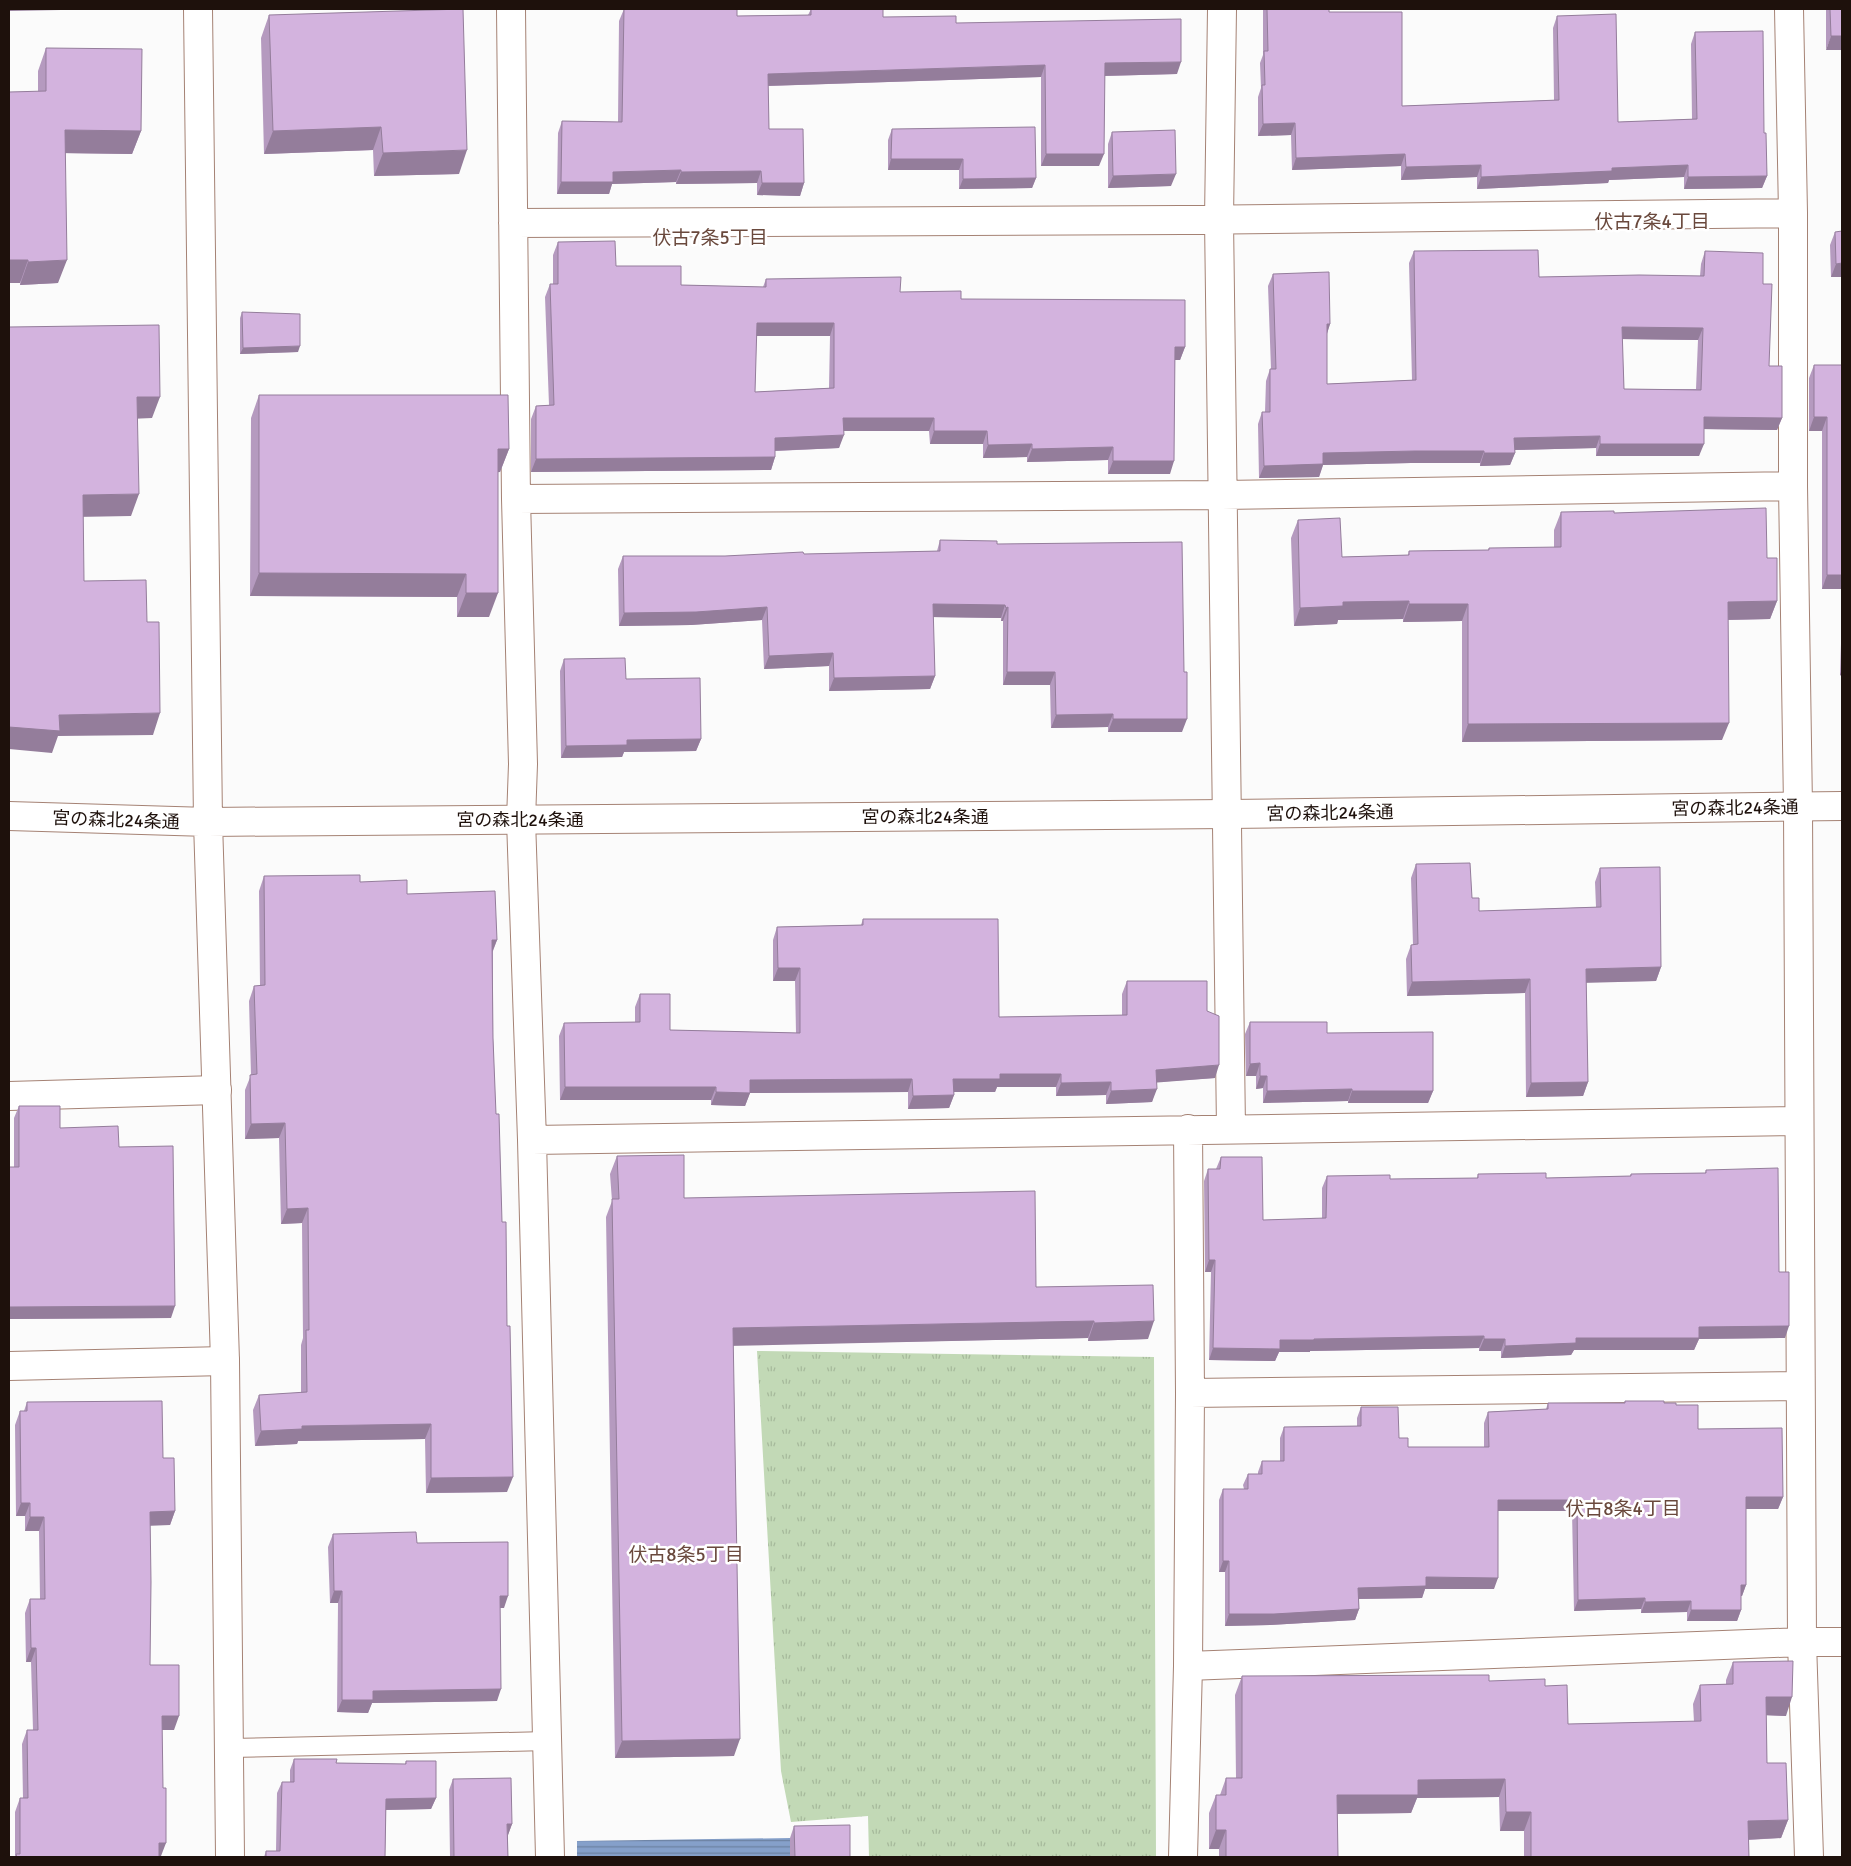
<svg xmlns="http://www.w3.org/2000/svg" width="1851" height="1866" viewBox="0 0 1851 1866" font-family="Signika,'Noto Sans JP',sans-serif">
  <defs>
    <pattern id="park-tufts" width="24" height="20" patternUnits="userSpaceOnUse" patternTransform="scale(1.25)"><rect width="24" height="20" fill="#c2d9b6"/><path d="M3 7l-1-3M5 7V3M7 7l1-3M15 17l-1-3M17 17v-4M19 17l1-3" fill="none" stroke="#a6b99b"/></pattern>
    <pattern id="water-rules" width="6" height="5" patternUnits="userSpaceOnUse" patternTransform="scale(1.25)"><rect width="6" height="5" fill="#85a0ca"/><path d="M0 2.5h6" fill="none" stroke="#6c81a2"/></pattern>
  </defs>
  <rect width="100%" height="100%" fill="#fbfbfb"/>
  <!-- park -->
  <path fill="url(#park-tufts)" d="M757,1351L1154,1357L1156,1857H869L868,1816L791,1822L781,1771Z"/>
  <!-- water -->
  <path fill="url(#water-rules)" d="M790,1838V1857H577V1841Z"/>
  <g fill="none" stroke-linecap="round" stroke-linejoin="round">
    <!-- service casing -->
    <g stroke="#a58274" stroke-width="20">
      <path id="service" d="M229,1748L548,1741"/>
    </g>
    <!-- minor casing -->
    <g stroke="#a58274" stroke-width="30">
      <path id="minor" d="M511,9L516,499L523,764L521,820L532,1140L550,1857
        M1222,9L1219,219L1231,1129
        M1789,9L1793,213V486L1798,807L1802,1642L1809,1857
        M513,223L1183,220L1793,213
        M516,499L1222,495L1793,486
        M9,1096L217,1090
        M532,1140L1799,1121
        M9,1366L225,1361
        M1190,1393L1799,1386
        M1188,1666L1802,1642H1842
        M1183,1857L1188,1666L1190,1393L1188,1129"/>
    </g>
    <!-- tertiary casing -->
    <g stroke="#a58274" stroke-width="30">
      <path id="tertiary" d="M198,9L208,822L225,1361L230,1857
        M9,816L208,822L1228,814L1842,806"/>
    </g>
    <!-- service -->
    <use href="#service" stroke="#fff" stroke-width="18"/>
    <!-- minor -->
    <use href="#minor" stroke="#fff" stroke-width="28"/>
    <!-- tertiary -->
    <use href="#tertiary" stroke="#fff" stroke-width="28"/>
  </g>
  <!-- wall -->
  <path fill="#b59abf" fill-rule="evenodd" d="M624,9L737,16L808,15L811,9L883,17L956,23L1177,74L1105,76L1099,166H1041V77L768,86L769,129L804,183L800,196L757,195V183L676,184V182L612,184L609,194H557L558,133L562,121L618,122L619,21Z
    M1263,9H1329V12L1402,106L1554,100L1553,28L1557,16L1618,122L1692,119L1691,44L1695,32L1764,133L1767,176L1762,188L1684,189V177L1609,180L1608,183L1477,189V177L1401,180V166L1292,170L1291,135L1258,136V97L1261,88L1260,63L1263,55Z
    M1826,9H1842L1826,50Z
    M269,15L459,174L374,176L373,150L264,154L261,38Z
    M46,48L141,131L132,154L65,153L58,283L20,285L38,92V71Z
    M892,129L1036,178L1032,188L959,189V170H888V140Z
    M1112,132L1171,186L1108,188V144Z
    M1835,232L1842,277H1831L1830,245Z
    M558,242L616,266L681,285L763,287L766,279L900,292L961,299L1185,347L1180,360H1175L1170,474H1108V460L1027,462V457L983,458V444H930L929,431H843L839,448L775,451V457L771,470L531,472V419L536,406L549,405L545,297L550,284H553V255ZM756,336H830L829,388L755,392Z
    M1414,251L1539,277L1700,276L1701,264L1705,251L1763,284L1769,366L1782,418L1777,430L1704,429L1699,456H1596V448L1515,450V453L1510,465L1480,466V463H1411L1323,465L1319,477L1259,478L1258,424L1262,412H1265L1266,381L1270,369H1271L1268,286L1273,274L1330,324L1327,334V384L1412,380L1409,263ZM1622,339L1698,340L1696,389H1624Z
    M242,312L298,352L240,354V318Z
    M1814,365H1842V589H1822V431H1809V378Z
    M259,395L509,449L500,472H498L489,617H457V597L250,596L251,418Z
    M1561,512L1614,513L1767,558L1777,601L1770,619L1728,620L1722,740L1462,742V621L1403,622V619L1338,620L1337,624L1294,626L1291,538L1298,520L1342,557L1408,555L1409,551L1488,550L1489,548H1554V530Z
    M940,540L997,544L1182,732H1108V727L1051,728L1050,685H1003V621H1001V618L933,617L935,676L930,689L829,691V666L764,669L762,620L691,625L619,626L618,569L623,556H725L937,551Z
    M1842,612V676L1840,675Z
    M564,659L626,679L701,739L696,751L624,752L622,757L561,758L560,671Z
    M1416,864L1472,898L1479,911L1596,907L1595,882L1600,868L1661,967L1656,981L1586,982L1588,1082L1583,1096L1526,1097L1525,993L1407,996L1406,959L1411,945H1413L1411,878Z
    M264,876L360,882L407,894L497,940L493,951V1038L507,1492L426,1493L425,1439L298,1441L297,1444L255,1446L253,1410L259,1395L301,1393V1345L303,1338L302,1223L281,1224L279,1138L245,1139V1090L251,1075L249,1001L254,986H260L259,891Z
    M863,919L999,1017L1122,1015V994L1127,981L1207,1011L1215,1078L1157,1082L1152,1102L1106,1104V1095L1056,1096V1087H997L995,1092H954V1095L949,1108L908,1109V1092L750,1093L745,1106L711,1105V1100H560L559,1036L564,1023L635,1022V1007L640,994L670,1030L796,1033L795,981H773V940L777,927L861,925Z
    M1250,1022L1327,1033L1433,1091L1428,1103H1348V1101L1263,1103V1088L1256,1089V1076H1246L1245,1034Z
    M19,1106L60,1128L119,1147L171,1318L9,1319V1167H14V1118Z
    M617,1156L684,1198L1036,1287L1148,1339L1088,1341V1338L733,1345L734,1756L615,1758L606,1217L612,1201L610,1174Z
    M1221,1157L1263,1220L1322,1219V1188L1327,1176L1390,1179L1477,1178L1478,1174L1546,1178L1630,1176L1631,1174L1705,1173L1706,1170L1779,1272L1785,1338L1699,1339L1694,1350H1574L1571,1355L1501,1358V1351H1479V1348L1310,1351V1352H1279L1275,1361L1209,1360L1211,1272H1205L1204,1181L1208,1169H1216Z
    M1625,1401L1664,1403L1676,1405L1698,1429L1783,1497L1778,1509H1746V1585L1742,1596H1741V1610L1737,1621H1687V1612L1641,1613V1609L1574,1611L1572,1511H1498L1494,1589H1425L1422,1598L1359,1599V1609L1355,1620L1270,1625L1225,1626V1572H1219V1500L1223,1489H1244L1243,1485L1248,1474H1258V1472L1262,1461H1280V1438L1284,1427L1357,1426V1418L1361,1407L1399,1438L1408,1447H1484V1423L1488,1412L1546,1409L1548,1403H1624Z
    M27,1402L163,1458L175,1511L170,1525H150V1665L174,1730H162L161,1856H159V1857H15V1812L20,1798H23L22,1744L27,1730H33L31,1662H26L25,1613L30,1599H40L39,1531H25V1516H16L15,1425L20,1411H24Z
    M333,1534L417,1543L504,1608H500L497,1701L372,1703L368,1713L337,1712L338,1603H330L328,1547Z
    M1733,1662L1786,1716L1766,1715L1767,1763L1788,1820L1781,1838L1748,1840L1749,1857H1524V1831H1500L1499,1797L1417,1798L1411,1813L1337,1814L1338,1857H1219V1849H1209V1813L1216,1795H1220L1226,1778H1236L1235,1695L1242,1676L1489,1681L1545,1686L1568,1724L1694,1722L1693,1704L1700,1685L1726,1684V1680Z
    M294,1759L336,1763L405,1764L406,1761L436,1798L431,1809L386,1810L385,1857H264L266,1851H276L277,1793L282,1782H290V1770Z
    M453,1779L512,1824L508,1835V1857H450L449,1790Z
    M794,1826L850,1857H790V1838Z"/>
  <!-- shaded-wall -->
  <path fill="#947d9b" d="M9,9H113L9,11Z
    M1831,36H1842V50H1826Z
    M1181,62L1177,74L1100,76L1105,63Z
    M1045,65L1041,77L764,86L768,74Z
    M1295,123L1291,135L1258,136L1263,124Z
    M381,127L373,150L264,154L273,131Z
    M65,130L141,131L132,154L56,153Z
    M467,150L459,174L374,176L383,153Z
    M1046,154H1104L1099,166H1041Z
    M1405,154L1401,166L1292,170L1296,158Z
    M891,159H963L959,170H888Z
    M1481,165L1477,177L1401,180L1406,167Z
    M1688,165L1684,177L1609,180L1608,183L1477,189L1481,177L1612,168Z
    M681,170L676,182L612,184L609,194H557L561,182L613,172Z
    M761,171L757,183L676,184L681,172Z
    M1176,174L1171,186L1108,188L1113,176Z
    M1767,176L1762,188L1684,189L1688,177Z
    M1036,178L1032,188L959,189L963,179Z
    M762,183H804L800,196L757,195Z
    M9,260H28L20,283H9Z
    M67,260L58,283L20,285L28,262Z
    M1842,263V277H1831L1836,264Z
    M757,323H834L830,336H752Z
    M1327,324H1330L1326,336Z
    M1622,327L1703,328L1698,340L1618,339Z
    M300,346L298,352L240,354L243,348Z
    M1175,347H1185L1180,360H1171Z
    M137,397H160L152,418L129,419Z
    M1704,417L1782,418L1777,430L1699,429Z
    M1814,417H1827L1822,431H1809Z
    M843,418H934L929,431H838Z
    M934,431H987L983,444H930Z
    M844,435L839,448L770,451L775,438Z
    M1600,436L1596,448L1510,450L1514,438Z
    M1032,444L1027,457L983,458L988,445Z
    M1600,444H1704L1699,456H1596Z
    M1113,447L1108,460L1027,462L1032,449Z
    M498,449H509L500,472L490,473Z
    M1415,451H1484L1480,463H1411L1323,465L1319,477L1259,478L1264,466L1323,453Z
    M1484,453H1515L1510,465L1480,466Z
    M775,457L771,470L531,472L536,459Z
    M1113,461H1174L1170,474H1108Z
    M139,494L131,516L75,517L83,495Z
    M259,573L466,574L457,597L250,596Z
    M1827,575H1842V589H1822Z
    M466,593H498L489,617H457Z
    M1409,601L1403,619L1338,620L1337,624L1294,626L1300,608L1343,602Z
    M1777,601L1770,619L1721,620L1728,602Z
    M933,604L1005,605L1001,618L928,617Z
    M1409,604H1468L1462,621L1403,622Z
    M767,607L762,620L691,625L619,626L624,613Z
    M1008,607L1003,621H1001L1006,608Z
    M833,653L829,666L764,669L769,656Z
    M1842,669V676L1840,675Z
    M1007,672H1055L1050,685H1003Z
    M935,676L930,689L829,691L834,678Z
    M160,713L153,735L58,736L52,753L9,749V727L59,715Z
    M1113,714L1108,727L1051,728L1056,715Z
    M1113,719H1187L1182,732H1108Z
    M1729,723L1722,740L1462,742L1468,724Z
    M701,739L696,751L624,752L622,757L561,758L566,746L627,740Z
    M492,940H497L491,955Z
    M1661,967L1656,981L1581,983L1586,969Z
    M778,968H800L795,981H773Z
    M1530,979L1525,993L1407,996L1412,982Z
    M1260,1063L1256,1076H1246L1250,1064Z
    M1219,1065L1215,1078L1151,1083L1156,1070Z
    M1000,1074H1061L1056,1087H997L995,1092H948L953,1079Z
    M1260,1076H1267L1263,1088L1256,1089Z
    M912,1079L908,1092L745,1093L750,1080Z
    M1111,1082L1106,1095L1056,1096L1061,1083Z
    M1588,1082L1583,1096L1526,1097L1531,1083Z
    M565,1087H716L711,1100H560Z
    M1157,1089L1152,1102L1106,1104L1111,1091Z
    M1352,1089L1348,1101L1263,1103L1267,1091Z
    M1352,1091H1433L1428,1103H1348Z
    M716,1092L750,1093L745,1106L711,1105Z
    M954,1095L949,1108L908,1109L913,1096Z
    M285,1123L279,1138L245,1139L251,1124Z
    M308,1208L302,1223L281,1224L287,1209Z
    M1209,1260H1215L1211,1272H1205Z
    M175,1306L171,1318L9,1319V1307Z
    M1094,1321L1088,1338L727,1346L733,1328Z
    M1154,1321L1148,1339L1088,1341L1094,1323Z
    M1789,1326L1785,1338L1699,1339L1694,1350H1574L1571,1355L1501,1358L1505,1346L1576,1338L1699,1327Z
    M1484,1336L1479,1348L1310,1351V1352H1279L1275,1361L1209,1360L1213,1348L1280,1340Z
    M1484,1339H1505L1501,1351H1479Z
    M431,1424L425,1439L298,1441L297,1444L255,1446L261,1431L302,1426Z
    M513,1477L507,1492L426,1493L431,1478Z
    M1746,1497H1783L1778,1509H1742Z
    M1498,1500H1577L1572,1511H1494Z
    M21,1503H30L25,1516H16Z
    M175,1511L170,1525L145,1526L150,1512Z
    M30,1517H44L39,1531H25Z
    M1223,1561H1229L1225,1572H1219Z
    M1426,1577L1498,1578L1494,1589H1425L1422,1598L1354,1599L1358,1588Z
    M1741,1585H1746L1742,1596H1737Z
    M334,1591H342L338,1603H330Z
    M500,1596H508L504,1608H495Z
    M1645,1598L1641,1609L1574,1611L1578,1600Z
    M1691,1601L1687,1612L1641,1613L1645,1602Z
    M1359,1609L1355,1620L1270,1625L1225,1626L1229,1614Z
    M1691,1610H1741L1737,1621H1687Z
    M31,1648H36L31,1662H26Z
    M501,1689L497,1701L372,1703L368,1713L337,1712L342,1700L373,1691Z
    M1766,1697H1792L1786,1716L1759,1715Z
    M162,1716H179L174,1730H157Z
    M740,1739L734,1756L615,1758L622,1741Z
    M1505,1779L1499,1797L1417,1798L1411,1813L1330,1814L1337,1795L1418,1780Z
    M436,1798L431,1809L381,1810L386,1799Z
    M1506,1812H1531L1524,1831H1500Z
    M1788,1820L1781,1838L1741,1840L1748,1821Z
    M507,1824H512L508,1835Z
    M1216,1830H1226L1219,1849H1209Z
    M159,1843H166L161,1856H154Z"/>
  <!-- building -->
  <path fill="#d3b3de" stroke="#947d9b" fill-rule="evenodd" d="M463,9L467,150L383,153L381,127L273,131L269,15Z
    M624,9H737V16L811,15V9H883V17L956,16V23L1181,19V62L1105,63L1104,154H1046L1045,65L768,74L769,129H803L804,183H762L761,171L681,172V170L613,172V182H561L562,121L622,122Z
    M1267,9H1329V12H1402V106L1559,100L1557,16L1616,14L1618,122L1697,119L1695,32L1763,31L1764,133H1766L1767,176L1688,177V165L1612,168V171L1481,177V165L1406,167L1405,154L1296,158L1295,123L1263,124L1262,85H1265L1264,51H1268Z
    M1830,9H1842V36H1831Z
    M46,48L142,49L141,131L65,130L67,260L28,262V260H9V92L46,91Z
    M1035,127L1036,178L963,179V159H891L892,129Z
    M1175,130L1176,174L1113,176L1112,132Z
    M1842,231V263L1836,264L1835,232Z
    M615,241L616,266H681V285L766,287V279L901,277L900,292L961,291V299L1185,300V347H1175L1174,461H1113V447L1032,449V444L988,445L987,431H934V418H843L844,435L775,438V457L536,459V406L554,405L550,284H558V242ZM757,323H834V388L755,392Z
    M1538,250L1539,277L1639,275L1704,276L1705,251L1763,253V284H1772L1769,366H1782V418L1704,417V444H1600V436L1514,438L1515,453H1484V451H1415L1323,453V464L1264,466L1262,412H1270V369H1276L1273,274L1329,272L1330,324H1327V384L1416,380L1414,251ZM1622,327L1703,328L1701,390L1624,389Z
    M242,312L300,314V346L243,348Z
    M159,325L160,397H137L139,494L83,495L84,581L146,580L147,622H159L160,713L59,715L60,731L9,727V327Z
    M1814,365H1842V575H1827V417H1814Z
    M259,395H508L509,449H498V593H466V574L259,573Z
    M1766,508L1767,558H1777V601L1728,602L1729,723L1468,724V604H1409V601L1343,602V606L1300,608L1298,520L1340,518L1342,557L1409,555V551L1489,550V548L1561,547V512L1614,511V513Z
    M940,540L997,541V544L1182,542L1184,672H1187V719H1113V714L1056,715L1055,672H1007L1008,607L1006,608L1005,605L933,604L935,676L834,678L833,653L769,656L767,607L696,612L624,613L623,556H725L803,552L804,554L940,551Z
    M625,658L626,679L700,678L701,739L627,740V745L566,746L564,659Z
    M1470,863L1472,898H1479V911L1601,907L1600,868L1660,867L1661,967L1586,969L1588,1082L1531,1083L1530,979L1412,982L1411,945L1418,944L1416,864Z
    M360,875V882L407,880V894L495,891L497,940H492L493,1038L496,1114H499L502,1222H506L507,1326H510L513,1477L431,1478V1424L302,1426V1429L261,1431L259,1395L307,1392L306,1330H309L308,1208L287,1209L285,1123L251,1124L250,1075L257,1074L254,986L265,985L264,876Z
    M863,919H998L999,1017L1127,1015V981H1207V1011L1219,1016V1065L1156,1070L1157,1089L1111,1091V1082L1061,1083V1074H1000V1079H953L954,1095L913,1096L912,1079L750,1080V1093L716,1092V1087H565L564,1023L640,1022V994H670V1030L800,1033V968H778L777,927L863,925Z
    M1250,1022H1327V1033L1433,1032V1091H1352V1089L1267,1091V1076H1260V1063L1250,1064Z
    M19,1106H60V1128L118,1126L119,1147L173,1146L175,1306L9,1307V1167H19Z
    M684,1155V1198L1035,1191L1036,1287L1153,1285L1154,1321L1094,1323V1321L733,1328L740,1739L622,1741L612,1199H619L617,1156Z
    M1221,1157H1262L1263,1220L1326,1218L1327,1176L1390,1175V1179L1478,1178V1174L1546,1173V1178L1631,1176V1174L1706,1173V1170L1778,1168L1779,1272H1789V1326L1699,1327V1338H1576V1343L1505,1346V1339H1484V1336L1314,1339V1340H1280V1349L1213,1348L1215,1260H1209L1208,1169H1220Z
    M162,1401L163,1458H174L175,1511L150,1512L151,1582L150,1665H179V1716H162L163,1788H166V1843H159V1857H17L16,1854H20V1798H28L27,1730H38L36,1648H31L30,1599H45L44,1517H30V1503H21L20,1411H27V1402Z
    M1625,1401H1664V1403H1676V1405H1698V1429L1782,1428L1783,1497H1746V1585H1741V1610H1691V1601L1645,1602V1598L1578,1600L1577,1500H1498V1578L1426,1577V1586L1358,1588L1359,1609L1274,1614H1229V1561H1223V1489H1248V1474H1262V1461H1284V1427L1361,1426V1407H1398L1399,1438H1408V1447H1489L1488,1412L1548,1409V1403H1625Z
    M416,1532L417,1543L508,1542V1596H500L501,1689L373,1691V1700H342V1591H334L333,1534Z
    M1793,1661L1792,1697H1766L1767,1763H1786L1788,1820L1748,1821L1749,1857H1531V1812H1506L1505,1779L1418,1780V1795H1337L1338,1857H1226V1830H1216V1795H1226V1778H1242V1676L1489,1675V1681L1545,1679V1686L1567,1685L1568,1724L1701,1721L1700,1685L1733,1684V1662Z
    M294,1759H337L336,1763L406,1764V1761H436V1798L386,1799L385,1857H266V1851H280L282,1782H294Z
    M511,1778L512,1824H507L508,1857H454L453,1779Z
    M850,1825V1857H795L794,1826Z"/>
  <g text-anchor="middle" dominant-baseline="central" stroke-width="5" stroke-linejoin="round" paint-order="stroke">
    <!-- street labels -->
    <g font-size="18" fill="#1e110c" stroke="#fff">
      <text transform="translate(1735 808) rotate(-1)">宮の森北24条通</text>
      <text transform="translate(1330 813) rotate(-1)">宮の森北24条通</text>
      <text x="925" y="817">宮の森北24条通</text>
      <text transform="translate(116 820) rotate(2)">宮の森北24条通</text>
      <text x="520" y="820">宮の森北24条通</text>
    </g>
    <!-- neighbourhood labels -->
    <g font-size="19" fill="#6a493d" stroke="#fff">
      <text x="1652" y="222">伏古7条4丁目</text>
      <text x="710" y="238">伏古7条5丁目</text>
      <text x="1623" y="1509">伏古8条4丁目</text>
      <text x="686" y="1555">伏古8条5丁目</text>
    </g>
  </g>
  <!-- border -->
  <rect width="1851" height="1866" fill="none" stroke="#1e110c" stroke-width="20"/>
</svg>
